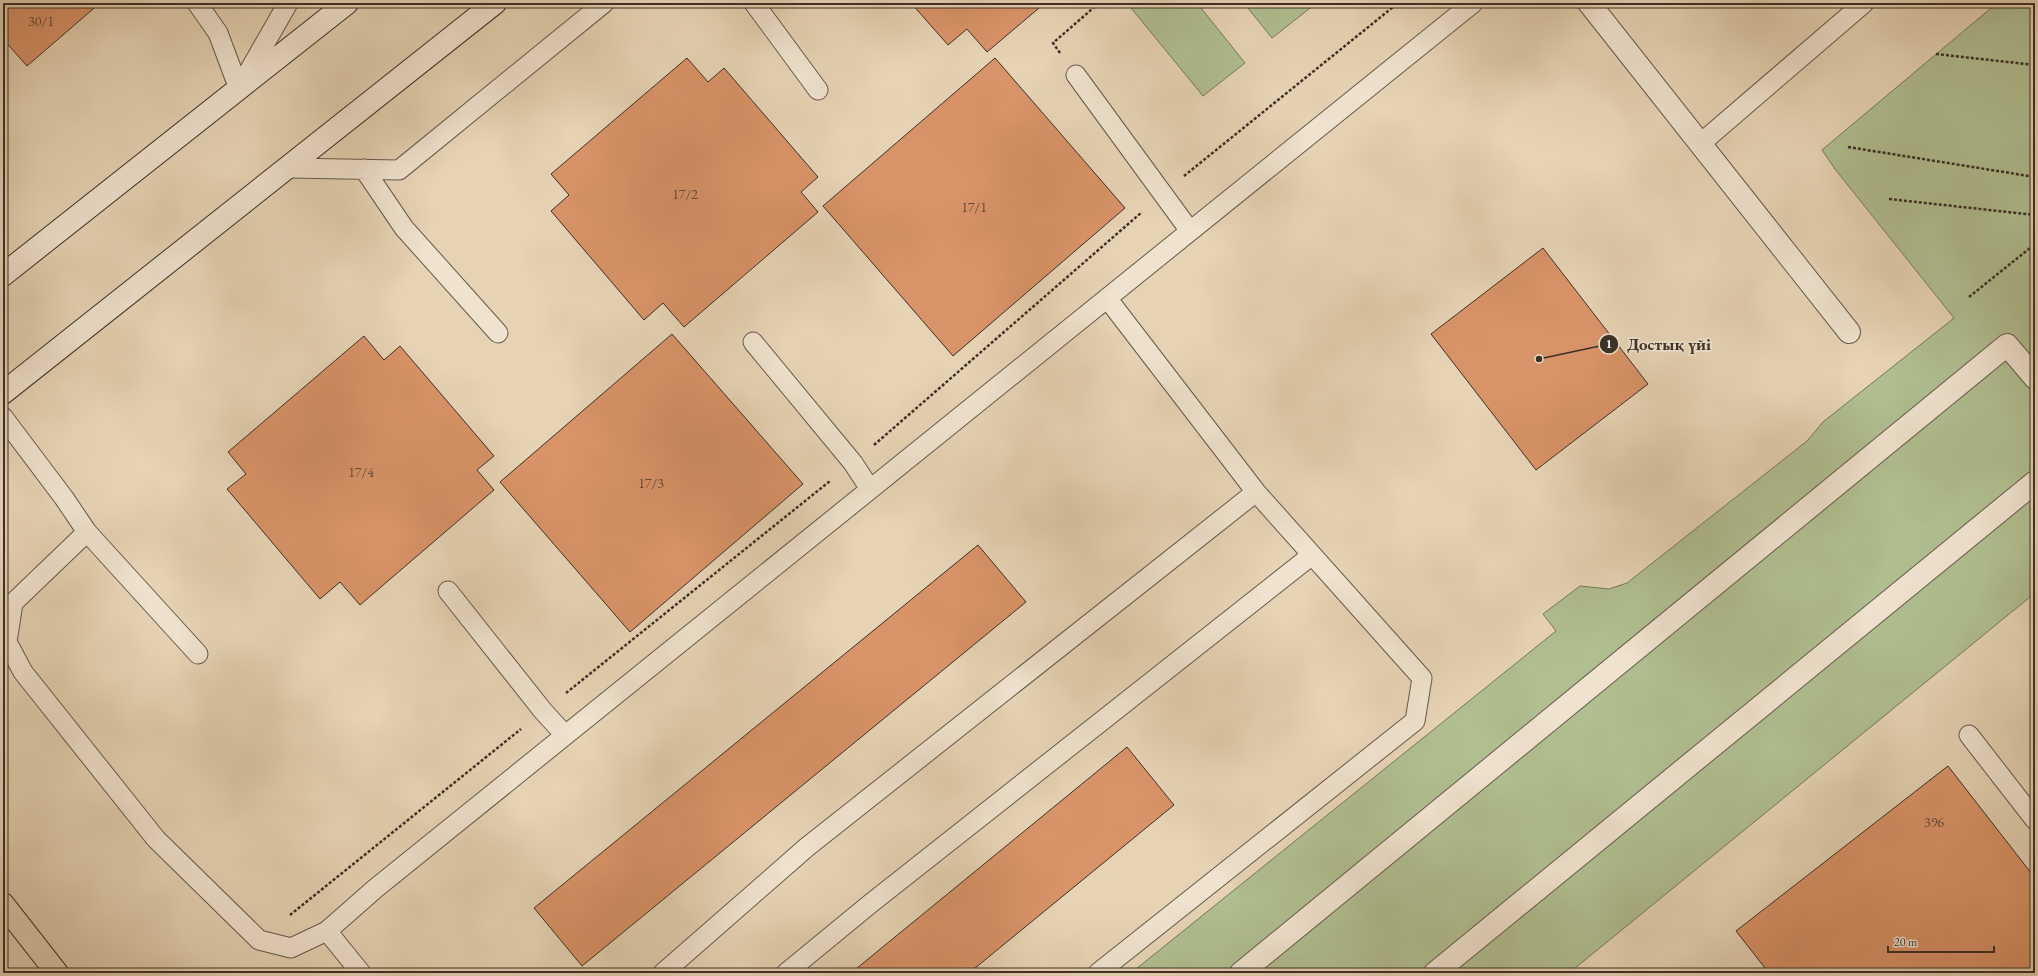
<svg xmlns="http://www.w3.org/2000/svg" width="2038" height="976" viewBox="0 0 2038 976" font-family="'EB Garamond',serif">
  <rect width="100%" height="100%" fill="#e6d3b4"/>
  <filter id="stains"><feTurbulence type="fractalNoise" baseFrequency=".005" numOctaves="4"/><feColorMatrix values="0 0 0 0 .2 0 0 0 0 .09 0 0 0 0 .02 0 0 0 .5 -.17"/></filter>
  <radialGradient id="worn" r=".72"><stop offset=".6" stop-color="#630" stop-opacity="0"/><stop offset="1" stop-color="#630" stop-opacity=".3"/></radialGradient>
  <!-- green -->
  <path fill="#b0be90" stroke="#76775c" d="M1127,3H1197L1245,63L1203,96Z
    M1244,3H1313L1314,5L1272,38Z
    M1997,3H2035V593L1569,973H1131L1556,631L1543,614L1580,586L1609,589L1627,583L1807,441L1823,422L1954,318L1835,169L1822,150Z"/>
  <!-- building -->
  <path fill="#d99368" stroke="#3b3028" d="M3,3H100L27,66L3,39Z
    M911,3H1045L987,52L967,29L948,45Z
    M687,58L708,82L724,68L818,177L801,192L818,212L684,327L663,303L644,320L551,211L569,195L551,174Z
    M995,58L1125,208L953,356L823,206Z
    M1543,248L1648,384L1536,470L1431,334Z
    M672,334L803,484L630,632L500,482Z
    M364,336L384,360L400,346L494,456L477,470L494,490L360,605L340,582L320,599L227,489L246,474L228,452Z
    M978,545L1026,602L582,966L534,908Z
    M1127,747L1174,805L969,973H851Z
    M1948,766L2035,878V973H1769L1736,931Z"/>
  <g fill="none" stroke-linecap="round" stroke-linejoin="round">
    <!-- lane casing -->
    <g stroke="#66594b" stroke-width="21">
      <path id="lane" d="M197,3L218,33L239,89
        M754,3L818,90
        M1076,75L1190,231
        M241,85L288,3
        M1700,144L1864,3
        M288,168L399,170L604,3
        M364,169L404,228L498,333
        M753,342L853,463L870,489
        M3,417L64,498L87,532L13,603L7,642L23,672L156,839L259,940L291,948L327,931L376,888L1473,3
        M87,532L198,654
        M448,591L543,711L565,735
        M1969,735L2035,820
        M327,931L361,973
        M663,973L807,847L1256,492
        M786,973L870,904L1312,555
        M1098,973L1415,721L1422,678L1256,492L1107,298"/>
    </g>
    <!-- street casing -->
    <g stroke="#66594b" stroke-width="24">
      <path id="street" d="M1589,3L1849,332
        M1241,973L2007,345L2035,378
        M1435,973L2035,482"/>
    </g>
    <!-- secondary casing -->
    <g stroke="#3b3028" stroke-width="24">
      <path id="secondary" d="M3,275L347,3
        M3,393L495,3"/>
    </g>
    <!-- highway casing -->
    <g stroke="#3b3028" stroke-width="24">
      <path id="highway" d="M3,904L57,973"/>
    </g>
    <!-- path -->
    <path stroke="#3b3028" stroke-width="2.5" stroke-dasharray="3 2" stroke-linecap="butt" d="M1060,53L1053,43L1099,3
      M1936,54L2035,65
      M1848,147L2035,177
      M1184,176L1398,3
      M1889,199L2035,215
      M1969,297L2035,244
      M874,445L1142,212
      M566,693L830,481
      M290,915L521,729"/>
    <!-- lane -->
    <use href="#lane" stroke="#efe2ce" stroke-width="19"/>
    <!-- street -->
    <use href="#street" stroke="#efe2ce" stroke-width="22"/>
    <!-- secondary -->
    <use href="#secondary" stroke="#efe2ce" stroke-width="22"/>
    <!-- highway -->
    <use href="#highway" stroke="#e6d3b4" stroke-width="22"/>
  </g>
  <g text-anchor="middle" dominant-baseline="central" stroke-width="3.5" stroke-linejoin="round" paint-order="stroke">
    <!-- number labels -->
    <g font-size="14" fill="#624938">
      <text x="41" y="21">30/1</text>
      <text x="685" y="194">17/2</text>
      <text x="974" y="207">17/1</text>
      <text x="361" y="472">17/4</text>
      <text x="651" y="483">17/3</text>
      <text x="1934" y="822">396</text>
    </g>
  </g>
  <!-- callouts -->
  <path fill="none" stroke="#3b3028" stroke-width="1.5" d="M1539 359L1609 344"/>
  <g fill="#3b3028" stroke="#efe2ce" stroke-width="1.5">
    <circle cx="1539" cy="359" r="4"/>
    <circle cx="1609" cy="344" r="10"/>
  </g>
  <g font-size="12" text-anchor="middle" font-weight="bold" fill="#fff">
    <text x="1609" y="348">1</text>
  </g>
  <g font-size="17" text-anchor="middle" font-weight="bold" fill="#3b3028" stroke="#efe2ce" stroke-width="3.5" stroke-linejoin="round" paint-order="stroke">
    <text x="1669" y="350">Достық үйі</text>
  </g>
  <!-- margin -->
  <rect width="2038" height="976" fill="none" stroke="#e6d3b4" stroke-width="16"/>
  <rect x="4" y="4" width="2030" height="968" fill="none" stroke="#3b3028" stroke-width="2"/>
  <rect x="8" y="8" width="2022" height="960" fill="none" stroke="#3b3028"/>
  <!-- scale -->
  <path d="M1888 946v6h106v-6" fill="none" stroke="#3b3028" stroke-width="2"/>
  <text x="1894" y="946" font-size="12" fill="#3b3028" stroke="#efe2ce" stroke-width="3" paint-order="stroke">20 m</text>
  <rect width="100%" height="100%" filter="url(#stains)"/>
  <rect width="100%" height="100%" fill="url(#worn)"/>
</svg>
